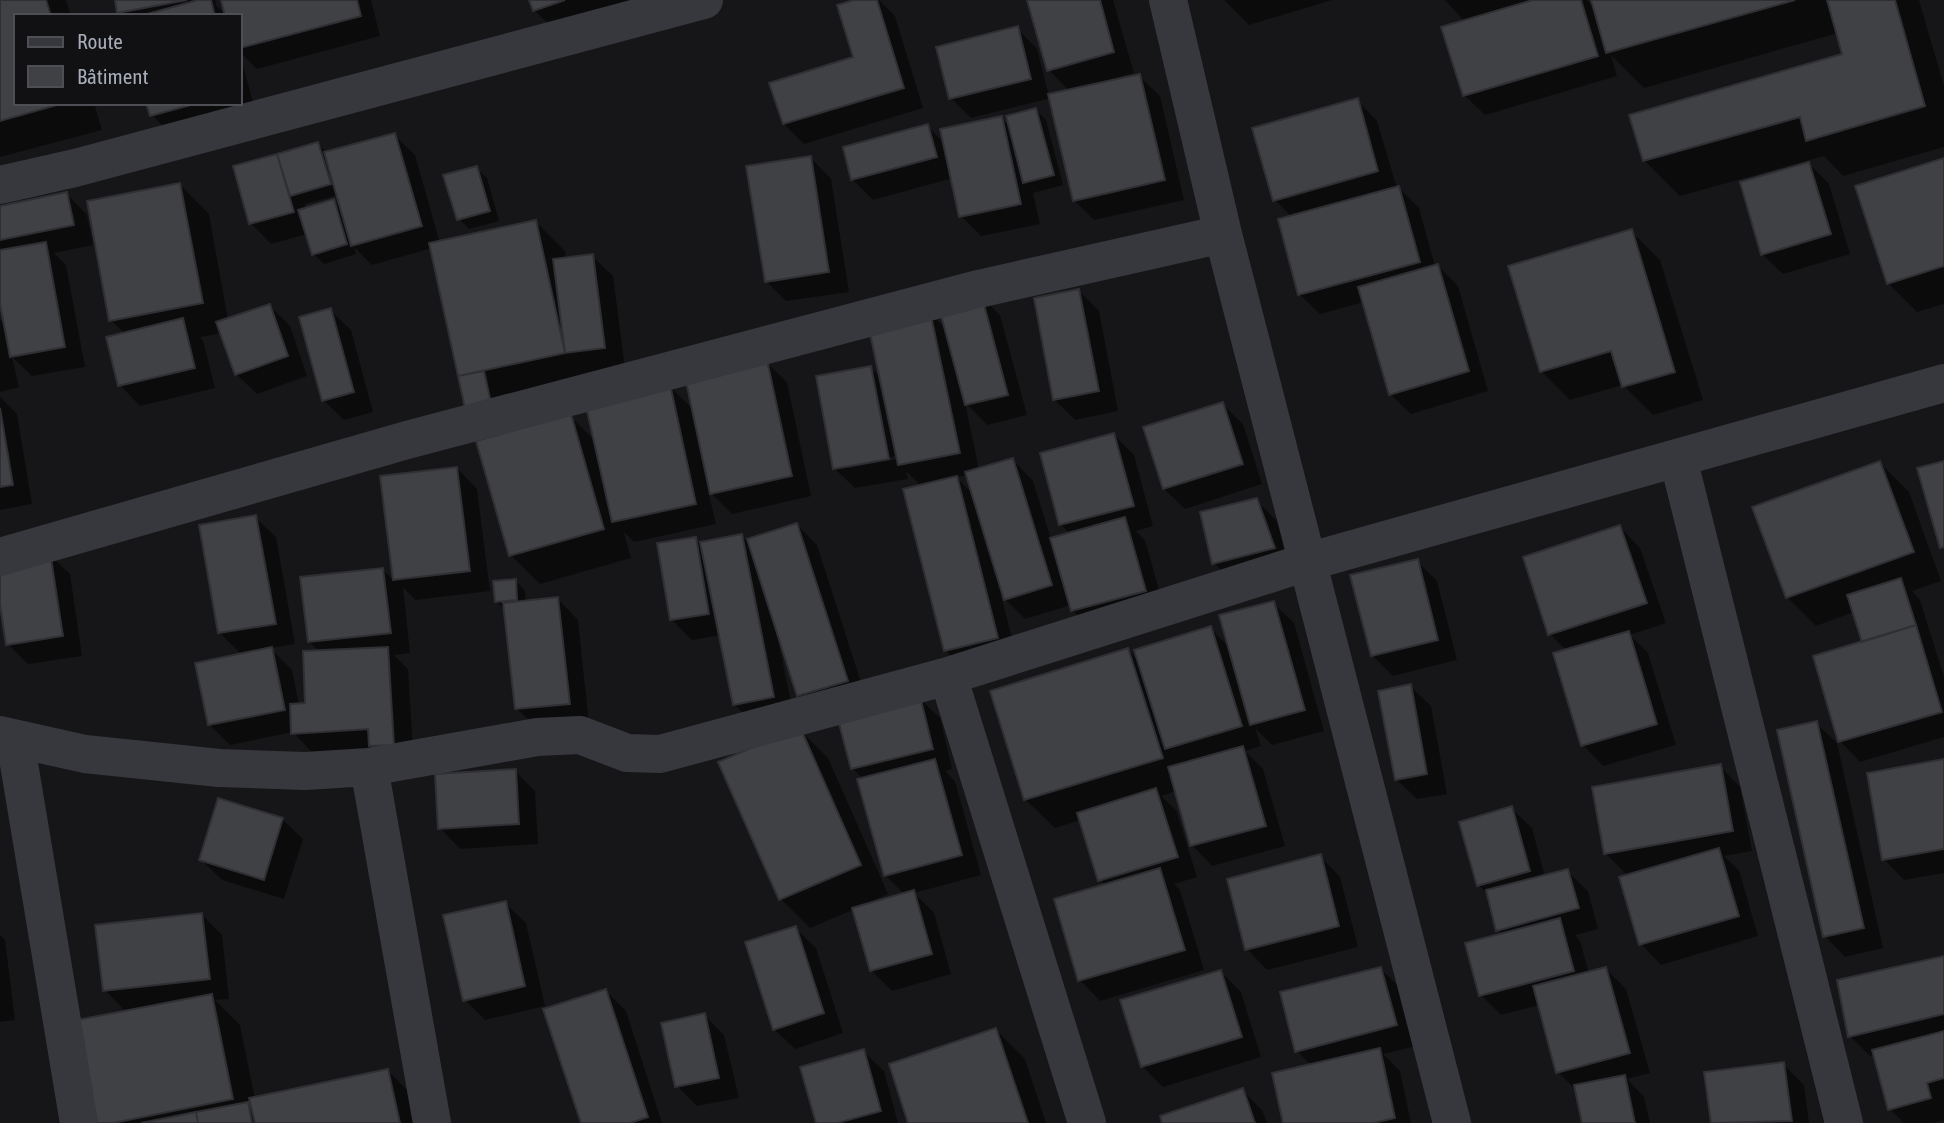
<svg xmlns="http://www.w3.org/2000/svg" width="1944" height="1123" viewBox="0 0 1944 1123" font-family="'Asap Condensed',sans-serif">
  <rect width="100%" height="100%" fill="#161618"/>
  <!-- shadow -->
  <path fill="#0007" fill-rule="evenodd" d="M0,0H66L71,16H16V103H94L102,130L0,157Z
    M116,0H215L216,5L227,16H122L119,12Z
    M223,0H371L380,36L257,69L240,52V16Z
    M531,0H636L555,30L534,10Z
    M860,0H879L895,16L923,108L804,144L784,124L855,59Z
    M1029,0H1113L1134,73L1112,79L1113,81L1139,76L1160,96L1184,200L1094,220L1074,200L1051,98L971,118L951,98L1017,28L1037,49L1049,96L1069,91L1049,70Z
    M1224,0H1332L1249,25Z
    M1445,0H1530V3L1539,0H1587L1595,8L1593,0H1919L1944,86V147L1843,176L1824,156L1680,196L1644,160L1844,55L1838,33L1644,88L1611,55L1617,76L1485,115L1464,95L1465,22Z
    M240,54L256,113L172,136L152,115L148,103H240Z
    M1357,100L1377,121L1397,188H1399L1419,208L1435,266H1438L1458,286L1488,391L1411,414L1390,394L1364,302L1320,314L1299,294L1292,217L1275,200Z
    M1036,110L1046,120L1063,185L1033,193L1040,224L981,236L961,216L953,178L873,200L852,179L927,126L945,144L1001,118L1011,128Z
    M394,135L415,155L440,243L536,222L565,251L566,259L592,256L613,276L625,368L466,407L432,248L372,265L354,247L356,254L324,264L313,254L307,234L271,244L251,223L235,167L318,144L327,153ZM338,195L342,209L334,201L306,209L305,204Z
    M811,158L831,179L849,292L786,301L766,281Z
    M1944,160V304L1917,312L1888,283Z
    M1809,164L1829,184L1850,254L1783,274L1762,254Z
    M476,168L487,178L499,221L469,229L459,219Z
    M180,185L209,214L228,320L270,306L290,326L307,376L257,394L236,374L222,333L200,337L203,341L215,388L140,406L120,385L125,334L111,320Z
    M67,194L87,215L93,245L54,253L66,265L85,367L32,376L12,357L19,387L0,392V320L6,325L0,294V252H3L0,249V207Z
    M1631,231L1660,260L1703,400L1653,415L1623,385L1570,400L1541,371Z
    M1079,291L1099,311L1118,411L1075,420L1054,399Z
    M980,295L1000,315L1027,415L987,425L965,402L979,470L1013,460L1033,481L1051,539L1070,534L1061,525L1042,454L1114,435L1134,455L1153,526L1136,531L1145,540L1165,611L1093,630L1072,610L1071,605L1025,619L1001,595L1017,658L966,671L946,651L905,490L921,486L906,471L908,479L855,488L834,468L871,368L881,378L930,313L946,329ZM897,456V459L848,468V465ZM968,475L974,495L956,477Z
    M330,310L351,330L373,412L344,420L323,400Z
    M766,362L787,382L811,496L732,514L708,490L716,524L634,542L624,532L631,558L540,584L511,555L570,416L596,442L669,386L694,410Z
    M0,397L17,414L32,504L0,510Z
    M1222,404L1243,424L1262,484L1185,509L1164,489Z
    M1880,463L1909,492L1941,581L1912,591L1920,600L1944,677V737L1860,762L1840,741L1864,643L1854,612L1816,626L1787,597Z
    M457,468L477,489L490,591L415,600L403,587L410,653L394,655L408,669L414,765L313,754L293,732L230,745L209,724L242,655L220,633L255,517L276,537L295,644L270,648L292,670L299,705H307L320,652L309,642L383,570L395,582L382,478Z
    M1256,500L1276,520L1294,569L1234,583L1214,563Z
    M797,525L817,545L867,701L819,716L799,696L781,638L778,639L794,717L755,725L735,705L721,635L692,640L672,620L695,539L700,544L742,536L751,545Z
    M1620,527L1640,548L1666,623L1630,635L1648,653L1676,745L1603,766L1583,745L1567,651L1550,634Z
    M49,554L70,574L82,656L28,664L8,644L0,593Z
    M1417,561L1437,581L1457,660L1393,676L1372,655Z
    M515,580L525,591L526,603L558,599L578,620L589,724L537,728L516,708L506,611L497,602Z
    M1273,603L1294,623L1324,731L1272,745L1255,728L1261,746L1245,751L1263,769L1285,846L1212,866L1192,845L1176,791L1161,796L1176,810L1197,877L1174,884L1180,890L1204,970L1100,1001L1080,980L1105,885L1100,880L1081,820L1055,828L1026,800L1128,650L1140,662L1210,628L1230,648Z
    M1410,686L1431,706L1447,794L1417,799L1396,779Z
    M919,698L940,718L952,769L945,771L955,781L981,875L914,893L934,913L951,974L892,991L872,971L855,909L810,928L781,899L720,763L799,729L828,758L888,894L870,902L871,904L905,895L885,875L863,779L852,768Z
    M1816,723L1837,743L1883,948L1845,957L1825,936Z
    M1944,761V873L1904,880L1884,859Z
    M1720,766L1740,787L1752,851L1724,856L1739,870L1758,936L1661,965L1641,944L1628,876L1606,854Z
    M515,771L535,791L538,844L460,849L440,828Z
    M1511,808L1532,828L1545,877L1567,871L1588,891L1598,929L1575,935L1580,941L1589,973L1606,969L1626,989L1650,1073L1627,1079L1644,1097L1650,1123H1584L1577,1091L1558,1072L1540,1005L1501,1015L1481,995L1503,935L1498,930L1489,895L1478,885Z
    M282,819L303,839L284,899L222,880L201,860Z
    M1320,856L1340,877L1358,947L1267,970L1247,949Z
    M505,903L526,923L545,1006L485,1020L465,1000Z
    M201,914L222,935L229,999L215,1000L240,1025L255,1099L388,1071L417,1100L422,1123H94L127,1013L105,990Z
    M795,928L816,948L843,1033L795,1049L774,1029Z
    M0,935L5,940L15,1020L0,1022Z
    M1944,958V1120L1933,1123H1904L1890,1109L1875,1055L1870,1056L1850,1036Z
    M1381,969L1401,989L1416,1046L1383,1054L1400,1071L1411,1123H1285L1312,1066L1297,1051Z
    M1221,972L1241,992L1261,1057L1163,1087L1142,1066Z
    M606,991L626,1011L662,1123H582Z
    M704,1015L724,1035L739,1098L697,1106L677,1086Z
    M996,1030L1025,1059L1046,1123H910Z
    M863,1051L884,1071L898,1123H817Z
    M1783,1064L1804,1085L1809,1123H1713L1706,1074Z
    M1242,1090L1262,1110L1267,1123H1164Z"/>
  <!-- building -->
  <path fill="#404145" stroke="#303034" stroke-width="2" d="M0,0H46L51,16H16V103H64L0,121Z
    M115,0H187L117,13Z
    M198,0H211L215,16H140Z
    M221,0H357L361,16L240,48V16H225Z
    M529,0H565L533,11Z
    M854,0H877L904,88L783,124L769,83L853,57L837,5Z
    M1027,0H1100L1114,52L1047,71Z
    M1533,0H1581L1598,56L1463,96L1441,27Z
    M1591,0H1795L1606,53Z
    M1827,0H1895L1925,106L1806,141L1800,117L1643,161L1629,115L1842,54Z
    M1018,26L1031,79L949,99L936,47Z
    M1140,74L1165,180L1073,201L1048,94Z
    M1358,98L1378,171L1273,201L1252,128Z
    M146,103H198L150,116Z
    M1036,108L1054,175L1023,183L1006,116Z
    M1002,116L1021,204L959,217L940,129Z
    M928,124L937,157L851,180L843,147Z
    M395,133L422,226L351,246L324,152Z
    M318,142L331,184L290,196L277,154Z
    M277,154L294,212L249,224L233,166Z
    M811,156L829,272L765,282L746,166Z
    M1944,158V266L1887,284L1855,186Z
    M1809,162L1831,234L1761,255L1740,182Z
    M477,166L490,211L457,220L443,175Z
    M180,183L203,303L109,321L87,201Z
    M1399,186L1420,262L1298,295L1278,219Z
    M67,192L74,225L0,240V206Z
    M334,199L347,244L312,255L298,210Z
    M536,220L565,353L458,376L429,243Z
    M1632,229L1675,372L1622,387L1611,351L1540,372L1508,266Z
    M46,242L65,347L10,357L0,304V250Z
    M593,254L605,348L565,353L553,259Z
    M1438,264L1469,371L1389,395L1358,287Z
    M1079,289L1099,391L1053,400L1034,298Z
    M981,293L1008,395L965,405L938,304Z
    M270,304L288,356L235,375L216,322Z
    M331,308L354,392L322,401L299,317Z
    M930,311L960,453L898,465L868,324Z
    M183,318L195,368L118,386L106,337Z
    M767,360L792,476L710,494L685,377Z
    M871,366L889,459L833,469L816,376Z
    M484,371L491,403L465,408L458,376Z
    M670,384L696,504L612,522L585,402Z
    M1223,402L1243,464L1163,489L1143,427Z
    M0,408L13,485L0,487Z
    M571,414L604,529L509,556L476,441Z
    M1114,433L1134,506L1059,525L1040,453Z
    M1013,458L1052,585L1004,600L965,472Z
    M1880,461L1914,552L1786,598L1752,507Z
    M1944,461V547L1940,548L1917,468Z
    M457,467L470,571L393,580L380,476Z
    M957,476L998,638L944,651L903,489Z
    M1257,498L1275,548L1212,564L1200,512Z
    M256,515L276,624L218,633L199,525Z
    M1125,517L1146,591L1071,611L1050,538Z
    M797,523L848,681L797,696L747,539Z
    M1620,525L1647,603L1548,635L1523,557Z
    M742,534L774,697L733,705L700,542Z
    M696,537L709,614L670,620L657,543Z
    M50,552L63,636L6,645L0,604V560Z
    M1418,559L1438,640L1371,656L1350,575Z
    M383,568L391,633L308,642L300,577Z
    M1901,578L1916,625L1862,642L1847,595Z
    M516,579L517,600L495,602L493,581Z
    M558,597L570,704L515,709L503,603Z
    M1274,601L1305,710L1250,725L1219,615Z
    M1916,625L1942,712L1838,742L1813,656Z
    M1211,626L1242,726L1165,749L1134,650Z
    M1629,631L1657,724L1581,746L1553,653Z
    M272,647L285,710L208,725L195,663Z
    M388,647L394,745L369,746L368,729L291,734L290,704L305,703L303,651Z
    M1128,648L1163,758L1024,800L990,691Z
    M1411,684L1427,774L1395,780L1378,691Z
    M920,696L933,749L851,769L837,716Z
    M1817,721L1864,928L1823,937L1777,730Z
    M800,727L861,865L779,900L718,762Z
    M1243,746L1266,826L1190,846L1168,767Z
    M935,759L962,855L884,876L857,779Z
    M1944,759V849L1882,860L1867,773Z
    M1721,764L1733,831L1604,854L1592,787Z
    M516,769L519,824L438,829L435,774Z
    M1156,788L1178,857L1098,881L1077,813Z
    M218,798L283,818L264,880L199,860Z
    M1512,806L1530,871L1477,886L1459,822Z
    M1719,848L1739,916L1639,945L1619,877Z
    M1321,854L1339,926L1245,950L1227,879Z
    M1160,868L1185,950L1078,981L1054,899Z
    M1568,869L1579,908L1496,931L1486,890Z
    M914,890L932,954L870,971L852,908Z
    M506,901L525,986L463,1001L443,915Z
    M202,913L210,979L103,991L95,925Z
    M1560,918L1574,971L1479,996L1465,943Z
    M796,926L824,1013L773,1030L745,942Z
    M1944,956V1014L1848,1037L1837,980Z
    M1381,967L1397,1025L1295,1052L1280,992Z
    M1606,967L1630,1053L1556,1073L1533,986Z
    M1221,970L1242,1037L1141,1067L1120,1000Z
    M606,989L648,1117L630,1123H581L543,1009Z
    M212,994L233,1099L113,1123H92L72,1021Z
    M705,1013L719,1078L675,1087L661,1023Z
    M996,1028L1028,1123H908L889,1064Z
    M1944,1031V1078L1927,1083L1931,1098L1888,1110L1872,1050Z
    M1380,1048L1395,1118L1373,1123H1283L1272,1073Z
    M864,1049L881,1111L837,1123H816L800,1067Z
    M1784,1062L1792,1121L1711,1123L1704,1072Z
    M388,1069L400,1123H255L249,1098Z
    M1625,1075L1635,1123H1582L1574,1085Z
    M1243,1088L1255,1123H1162L1160,1116Z
    M248,1102L252,1123H198L196,1112Z
    M196,1112L198,1123H141Z"/>
  <g fill="none" stroke-linecap="round" stroke-linejoin="round">
    <!-- minor -->
    <path stroke="#37383d" stroke-width="38" d="M1168,0L1223,234L1452,1123
      M0,185L75,168L704,0
      M1678,458L1844,1123
      M0,557L407,440L974,290L1223,234
      M948,676L1087,1123
      M0,735L85,754L219,768L305,771L369,767L537,737L580,735L627,753L660,754L948,676L1307,562L1944,383
      M15,740L79,1123
      M369,767L432,1123"/>
  </g>
  <!-- legend -->
  <rect x="14" y="14" width="228" height="91" fill="#111113" stroke="#4d4f55" stroke-width="2"/>
  <rect x="28" y="37" width="35" height="10" fill="#37383d" stroke="#4d4f55" stroke-width="2"/>
  <text x="77" y="49" font-size="21" fill="#a8adb8">Route</text>
  <rect x="28" y="66" width="35" height="21" fill="#404145" stroke="#4d4f55" stroke-width="2"/>
  <text x="77" y="84" font-size="21" fill="#a8adb8">Bâtiment</text>
</svg>
